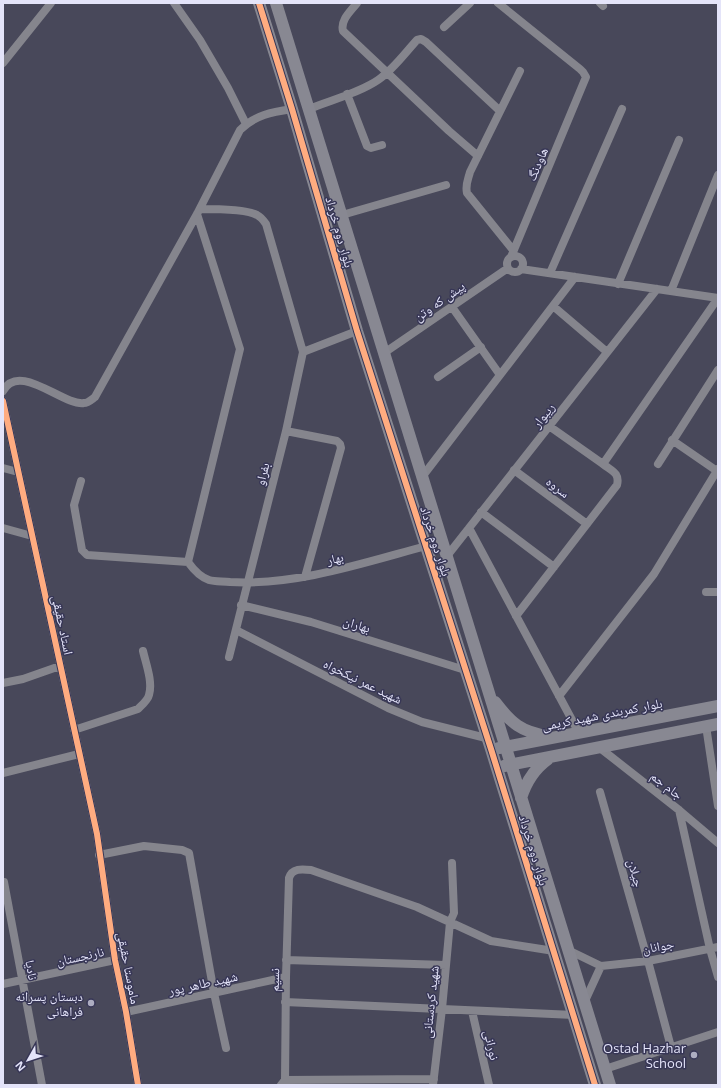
<svg xmlns="http://www.w3.org/2000/svg" width="721" height="1088" viewBox="0 0 721 1088" font-family="'Open Sans','Noto Naskh Arabic',sans-serif">
  <rect width="100%" height="100%" fill="#48485a"/>
  <g fill="none" stroke-linecap="round" stroke-linejoin="round">
    <!-- street -->
    <path stroke="#85858d" stroke-width="8" d="M174,3L200,40L228,88L246,124
      M357,3C351,11 340,20 343,31L449,131L478,156
      M498,3L580,69L583,72L586,77L511,257
      M600,3L603,6
      M444,27L470,3
      M3,63L51,3
      M347,94L367,146L371,148L382,145
      M309,109C331,100 359,93 378,80C393,70 405,53 417,40L421,39L426,42L500,111
      M200,209C213,209 247,209 257,215C261,217 264,221 266,224L303,352
      M342,215L446,185
      M513,250L467,193C465,185 468,180 470,172L520,71
      M507 264a8 8 0 1 1 16 0a8 8 0 1 1-16 0Z
      M521,269L718,298
      M550,273L622,109
      M618,284L679,140
      M671,291L718,175
      M553,306L607,352
      M452,307L500,375
      M384,353L508,268
      M438,377L481,347
      M3,391C19,361 63,406 84,403C88,403 91,400 95,397L197,214L240,130C255,115 272,112 292,109
      M3,401L97,834L115,960L126,1012L138,1085
      M549,426L603,464
      M286,431L337,441L340,444L341,448L305,577
      M672,440L717,471
      M658,464L718,370
      M3,468L18,472
      M514,470L587,524
      M422,477L575,277
      M81,481L74,505L75,511L82,550L87,555L188,562C193,569 200,577 209,580C215,582 223,581 230,582C295,586 363,563 426,546
      M481,512L554,567
      M3,528L32,536
      M469,528L579,733
      M447,556L657,289
      M188,562L240,349L197,214
      M706,592H718
      M241,605L311,622L465,670
      M516,616L617,485C620,473 612,471 603,464L718,298
      M236,630L388,708L422,722L486,738
      M229,657L286,431L303,352L357,331
      M3,683L23,679L60,666
      M559,696L654,574L718,469
      M706,726L718,806
      M74,730L138,709C142,705 148,700 149,695C153,682 146,664 143,651
      M600,748L679,810L718,843
      M3,773L79,754
      M600,792L648,961L671,1047
      M679,810L710,949L718,977
      M99,855L144,846L182,850L189,853L214,993L226,1048
      M4,882L42,1085
      M568,950L601,966L584,1003
      M286,960L446,965
      M601,966L648,961L718,947
      M3,984L115,960
      M285,1002L574,1015
      M472,1011L489,1085
      M126,1012L286,977
      M605,1069L718,1032
      M285,1080L434,1079
      M281,1085L285,1080L286,977L289,878C292,868 302,869 311,870L417,907L491,941L554,951
      M433,1085L442,1009L450,922L454,913L452,863"/>
    <!-- secondary -->
    <path stroke="#888892" stroke-width="12" d="M259,3L292,109L357,331L491,749L595,1085
      M276,3L610,1085
      M495,702C511,723 521,732 548,736
      M499,748L718,706
      M504,766L718,724
      M521,798C526,782 534,769 548,759"/>
    <!-- cycleway casing -->
    <g stroke="#373656" stroke-width="8">
      <path id="cycleway" d="M259,3L292,109L357,331L491,749L595,1085
        M3,401L97,834L115,960L126,1012L138,1085"/>
    </g>
    <!-- cycleway -->
    <use href="#cycleway" stroke="#ffac80" stroke-width="6"/>
  </g>
  <!-- markers -->
  <g fill="#adadc1" stroke="#373656" stroke-width="1.5">
    <circle cx="91" cy="1003" r="4"/>
    <circle cx="694" cy="1055" r="4"/>
  </g>
  <g text-anchor="middle" dominant-baseline="central" stroke-width="3" stroke-linejoin="round" paint-order="stroke">
    <!-- street labels -->
    <g font-size="13" fill="#e4e4f9" stroke="#373656">
      <text transform="translate(537 164) rotate(-67)">هاودنگ</text>
      <text transform="translate(340 232) rotate(74)">بلوار دوم خرداد</text>
      <text transform="translate(439 301) rotate(-35)">پیش که وتن</text>
      <text transform="translate(543 415) rotate(-52)">ریبوار</text>
      <text transform="translate(262 474) rotate(-76)">بفراو</text>
      <text transform="translate(558 487) rotate(37)">سروه</text>
      <text transform="translate(436 541) rotate(72)">بلوار دوم خرداد</text>
      <text transform="translate(335 558) rotate(-13)">بهار</text>
      <text transform="translate(357 624) rotate(17)">بهاران</text>
      <text transform="translate(63 625) rotate(78)">استاد حقیقی</text>
      <text transform="translate(363 681) rotate(26)">شهید عمر نیکخواه</text>
      <text transform="translate(602 714) rotate(-11)">بلوار کمربندی شهید کریمی</text>
      <text transform="translate(667 785) rotate(38)">جام جم</text>
      <text transform="translate(534 850) rotate(73)">بلوار دوم خرداد</text>
      <text transform="translate(636 873) rotate(74)">چیلان</text>
      <text transform="translate(658 946) rotate(-10)">جوانان</text>
      <text transform="translate(80 956) rotate(-12)">نارنجستان</text>
      <text transform="translate(129 968) rotate(79)">ماموستا حقیقی</text>
      <text transform="translate(32 970) rotate(80)">نادیا</text>
      <text transform="translate(274 980) rotate(-89)">نسیم</text>
      <text transform="translate(203 983) rotate(-12)">شهید طاهر پور</text>
      <text transform="translate(430 1002) rotate(-84)">شهید کردستانی</text>
      <text transform="translate(492 1045) rotate(77)">نورانی</text>
    </g>
    <!-- poi labels -->
    <g font-size="13" fill="#e4e4f9" stroke="#373656" text-anchor="end">
      <text x="83" y="996">دبستان پسرانه<tspan x="83" dy="15">فراهانی</tspan></text>
      <text x="686" y="1048">Ostad Hazhar<tspan x="686" dy="15">School</tspan></text>
    </g>
  </g>
  <!-- border -->
  <rect width="721" height="1088" fill="none" stroke="#e4e4f9" stroke-width="8"/>
  <!-- north arrow -->
  <g transform="translate(28 1060) rotate(231)" stroke="#373656" stroke-width="3" paint-order="stroke">
  <path d="M0-3L7 15L0 10L-7 15Z" fill="#e4e4f9"/>
  <text y="-6" font-size="11" font-weight="bold" text-anchor="middle" fill="#e4e4f9">N</text>
  </g>
</svg>
